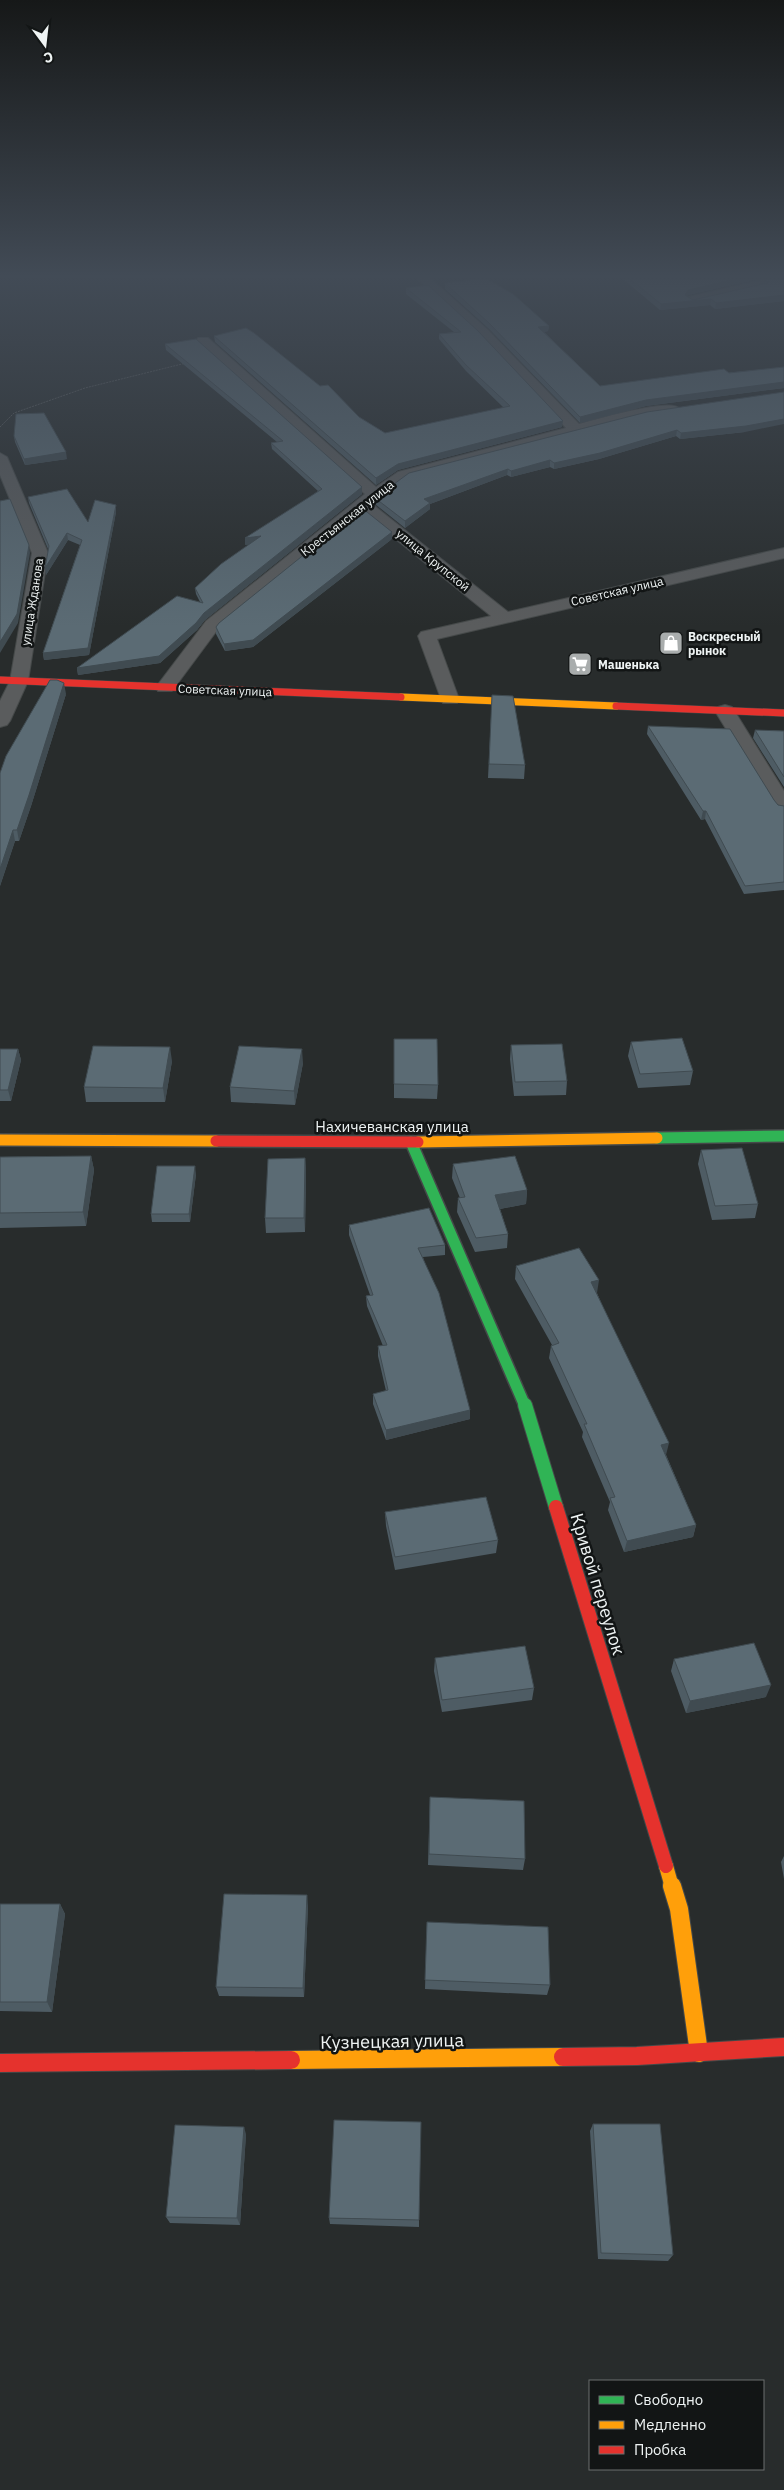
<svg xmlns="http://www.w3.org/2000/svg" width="784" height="2490" viewBox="0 0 784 2490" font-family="'IBM Plex Sans',sans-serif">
  <rect width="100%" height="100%" fill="#282c2c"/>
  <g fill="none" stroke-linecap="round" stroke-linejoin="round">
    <!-- street casing -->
    <g stroke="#454949" stroke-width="2">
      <path id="street" d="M418,279H431L488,330L579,424C595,420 671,397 680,409L678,412L646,416L408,478L372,504L508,612L784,548V558L437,639L459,699L457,703H443L441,699L418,636L421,632L491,616L362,512L218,629L172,691H158L156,687L206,621L365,494L198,344L196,341L198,338H208L376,487L398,472L566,428L479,335Z
        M762,280L766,281L768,284L766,287L692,304L686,300L688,297Z
        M0,453L7,457L48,553L28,681L10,721L7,725L0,727V701L10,681L32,553L0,475Z
        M725,705L732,707L784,791V813L777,811L774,807L715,711L718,707Z"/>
    </g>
    <!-- fast-far1 casing -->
    <g stroke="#454949" stroke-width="14">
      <path id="fast-far1" d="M657,1138L784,1136
        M411,1142L525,1406"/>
    </g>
    <!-- fast casing -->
    <g stroke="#454949" stroke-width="16">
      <path id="fast" d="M525,1405L556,1507"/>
    </g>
    <!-- slow-far3 casing -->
    <g stroke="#454949" stroke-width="8">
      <path id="slow-far3" d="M401,697L616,706"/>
    </g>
    <!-- slow-far2 casing -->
    <g stroke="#454949" stroke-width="14">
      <path id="slow-far2" d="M0,1140L216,1141
        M418,1142L657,1138"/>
    </g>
    <!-- slow-far1 casing -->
    <g stroke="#454949" stroke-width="16">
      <path id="slow-far1" d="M666,1866L672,1887"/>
    </g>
    <!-- slow casing -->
    <g stroke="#454949" stroke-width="20">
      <path id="slow" d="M672,1886L679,1909L699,2053
        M291,2060L563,2057"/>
    </g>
    <!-- jam-far3 casing -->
    <g stroke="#454949" stroke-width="8">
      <path id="jam-far3" d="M0,680L401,697
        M616,706L784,713"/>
    </g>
    <!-- jam-far2 casing -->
    <g stroke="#454949" stroke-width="14">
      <path id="jam-far2" d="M216,1141L418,1142"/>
    </g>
    <!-- jam-far1 casing -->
    <g stroke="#454949" stroke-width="16">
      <path id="jam-far1" d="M556,1507L666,1866"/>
    </g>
    <!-- jam casing -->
    <g stroke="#454949" stroke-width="20">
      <path id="jam" d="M563,2057L637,2056L784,2047
        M0,2063L291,2060"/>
    </g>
    <!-- path -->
    <path stroke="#5a5c5d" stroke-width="1" stroke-dasharray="2 1" stroke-linecap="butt" d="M0,427L14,413L85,388L186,363"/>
    <!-- street -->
    <use href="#street" fill="#5a5c5d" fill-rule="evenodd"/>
    <!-- fast-far1 -->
    <use href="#fast-far1" stroke="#30b455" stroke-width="11"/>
    <!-- fast -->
    <use href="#fast" stroke="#30b455" stroke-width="14"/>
    <!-- slow-far3 -->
    <use href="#slow-far3" stroke="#ff9f0a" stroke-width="7"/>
    <!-- slow-far2 -->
    <use href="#slow-far2" stroke="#ff9f0a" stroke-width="11"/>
    <!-- slow-far1 -->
    <use href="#slow-far1" stroke="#ff9f0a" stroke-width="14"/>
    <!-- slow -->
    <use href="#slow" stroke="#ff9f0a" stroke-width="18"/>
    <!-- jam-far3 -->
    <use href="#jam-far3" stroke="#e5322d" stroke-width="7"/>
    <!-- jam-far2 -->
    <use href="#jam-far2" stroke="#e5322d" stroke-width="11"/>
    <!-- jam-far1 -->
    <use href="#jam-far1" stroke="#e5322d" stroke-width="14"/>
    <!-- jam -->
    <use href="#jam" stroke="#e5322d" stroke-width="18"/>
  </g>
  <!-- wall -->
  <path fill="#4e5c64" d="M623,279H758L688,295L687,296L693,300L767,283L768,282L763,279H784V301L715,309L710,305L660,310Z
    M445,283L549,326L548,331L544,332L600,386L784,367V389V388L646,406L580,423L489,329L445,289Z
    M428,285L562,427L398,470L376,485L215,342L214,336L320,386L359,417L385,433L504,408L466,371L439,339V334L454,332L406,294V288Z
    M165,344L362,494L205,620L197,630L160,663L78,675L77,668L200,602L196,594L195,588L250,544L245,545L318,491L272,449L271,443L277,442L166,350Z
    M647,412L745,432L680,439L676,436L599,459L554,469L550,467L511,477L507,475L430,504V509L405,528L375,504V498Z
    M14,436L67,459L25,465L15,442Z
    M28,497L88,522L116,505V512L89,655L44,660L43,653L80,545L68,540L46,575L48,549L29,503Z
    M392,539L253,647L225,651L216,634V627Z
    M66,694L31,806L19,841H15L0,886V773Z
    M492,695L525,765L524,779L488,778Z
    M648,726L774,800L778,805L784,806V890L744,894L705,819L701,820L647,734Z
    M755,730L784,731V787L753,738Z
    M394,1039L438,1085L437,1099L394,1098Z
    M631,1042L693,1071L690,1085L638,1088L628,1056Z
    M511,1045L567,1081L566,1095L514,1096L510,1059Z
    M0,1049H18L21,1060L11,1101H0Z
    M172,1061L165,1102H86L84,1087Z
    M303,1063L295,1105L231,1102L230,1087Z
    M701,1150L758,1204L755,1218L712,1220L698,1164Z
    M91,1156L94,1170L86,1226L0,1228V1157Z
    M305,1158L306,1172L305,1232L266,1233L265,1218Z
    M453,1164L527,1190L526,1204L500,1209L508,1234L507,1248L475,1252L457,1212L458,1198H460L452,1178Z
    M196,1174L190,1222H152L151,1214Z
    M349,1225L445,1245V1255L423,1257L470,1419L386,1440L373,1404V1394L386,1391L378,1356V1346H383L367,1306L366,1296L370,1295L349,1235Z
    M516,1266L597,1293L696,1525L693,1537L624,1552L608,1510L610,1502L582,1437L583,1432L549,1358L551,1346L552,1345L515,1279Z
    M385,1512L498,1540L496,1553L395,1570L386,1526Z
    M435,1658L534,1688L532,1700L442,1712L434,1671Z
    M674,1659L766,1697L686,1713L671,1671Z
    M430,1797L525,1859L523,1870L428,1865Z
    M784,1856V1879L781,1862Z
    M0,1904H60L65,1914L52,2012L0,2011Z
    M308,1906L304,1997L219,1996L216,1987Z
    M427,1922L550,1985L547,1995L425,1989Z
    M593,2124L673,2255L668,2261L598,2259L590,2131Z
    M246,2134L240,2225L170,2223L166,2217Z
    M329,2218L419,2220V2227L330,2224Z"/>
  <!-- shaded-wall -->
  <path fill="#404b51" d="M735,279H758L688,295L684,300L685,295L688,290Z
    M784,295V301L715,309L716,303Z
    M711,299L710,305L660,310L661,304Z
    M549,326L548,331L538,333V327Z
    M784,382V388L646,406L580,423V417L646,400Z
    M784,419V424L745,432L680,439L681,433Z
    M563,421L562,427L398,470L376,485V478L398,464Z
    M677,430L676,436L599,459L554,469V463Z
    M66,452L67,459L25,465L24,459Z
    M550,460V467L511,477V471Z
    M508,469L507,475L430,504V509L405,528V521L424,499Z
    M362,487V494L205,620L197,630L160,663L78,675L77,668L204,613Z
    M116,505V512L89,655L44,660L43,653Z
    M392,532V539L253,647L225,651L224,644Z
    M67,533L68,540L46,575L45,568Z
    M261,536L262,542L245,545V538Z
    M29,545L30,553L18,623L0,653V642Z
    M64,683L66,694L31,806L19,841L17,830Z
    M703,811H706L705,819L701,820Z
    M13,830L15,841L0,886V869Z
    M170,1047L172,1061L165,1102L163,1088Z
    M18,1049L21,1060L11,1101L8,1090Z
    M302,1049L303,1063L295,1105L294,1091Z
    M91,1156L94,1170L86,1226L83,1212Z
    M305,1158L306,1172L305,1232L304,1218Z
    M195,1166L196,1174L190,1222L189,1214Z
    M527,1190L526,1204L494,1210L495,1195Z
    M599,1280L597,1293L589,1295L591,1282Z
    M470,1410V1419L386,1440V1430Z
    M669,1443L666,1455L661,1445Z
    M696,1525L693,1537L624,1552L627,1541Z
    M771,1685L766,1697L686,1713L690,1701Z
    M307,1895L308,1906L304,1997L303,1988Z
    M60,1904L65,1914L52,2012L47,2002Z
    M244,2127L246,2134L240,2225L237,2218Z"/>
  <!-- building -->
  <path fill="#5b6b74" stroke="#404b51" d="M479,279H487L513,294L549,326L538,327L600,386L724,369L729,373L784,367V382L646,400L580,417L489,323L445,283Z
    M630,279H735L688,290L685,295L693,300L767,283L770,279H784V295L716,303L711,299L661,304Z
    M428,285L478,331L563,421L398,464L376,478L214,336L246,328L254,333L320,386L328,385L359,417L385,433L510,406L466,365L439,334L461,332L406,288Z
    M196,339L362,487L204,613L196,623L159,656L77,668L177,596L203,603L195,588L221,564L261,536L245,538L322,489L271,443L283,441L165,344Z
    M784,392V419L746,426L681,433L677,430L600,453L554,463L550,460L511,471L508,469L424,499L430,503L405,521L375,498L409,473L647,412Z
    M44,413L66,452L24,459L14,436L16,414Z
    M67,489L88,522L95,500L116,505L88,648L43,653L82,540L67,533L45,568L49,546L28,497Z
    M10,499L29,545L17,614L0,642V501Z
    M362,508L392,532L253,640L224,644L216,627L219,623Z
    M50,680H57L64,683L29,795L17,830H13L0,869V773L6,756Z
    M492,695L513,696L525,765L489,764Z
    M648,726L730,729L774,800L778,805L784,806V882L745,886L706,811H703Z
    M755,730L784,731V777Z
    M682,1038L693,1071L640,1074L631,1042Z
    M394,1039H437L438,1085L394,1084Z
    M562,1044L567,1081L515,1082L511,1045Z
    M93,1046L170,1047L163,1088L84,1087Z
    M239,1046L302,1049L294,1091L230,1087Z
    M0,1049H18L8,1090H0Z
    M742,1148L758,1204L715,1206L701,1150Z
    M91,1156L83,1212L0,1213V1157Z
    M515,1156L527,1190L495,1195L508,1234L476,1238L458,1198L465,1197L453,1164Z
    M305,1158L304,1218H265L268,1159Z
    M157,1166H195L189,1214H151Z
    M429,1208L445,1245L418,1248L439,1293L470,1410L386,1430L373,1394L388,1390L378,1346L387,1345L366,1296L373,1295L349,1225Z
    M579,1248L599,1280L591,1282L669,1443L661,1445L696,1525L627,1541L610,1498L615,1497L584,1424H587L551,1346L559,1343L516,1266Z
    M486,1497L498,1540L395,1557L385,1512Z
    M754,1643L771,1685L690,1701L674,1659Z
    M525,1646L534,1688L442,1700L435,1658Z
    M430,1797L524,1801L525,1859L429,1854Z
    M224,1894L307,1895L303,1988L216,1987Z
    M0,1904H60L47,2002H0Z
    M427,1922L548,1927L550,1985L425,1980Z
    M334,2120L421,2122L419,2220L329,2218Z
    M593,2124H660L673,2255L601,2253Z
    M175,2125L244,2127L237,2218L166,2217Z"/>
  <!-- sky -->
  <linearGradient id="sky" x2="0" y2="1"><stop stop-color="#161818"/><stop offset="0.44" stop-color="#424b56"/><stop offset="1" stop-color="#424b56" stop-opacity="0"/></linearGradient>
  <rect width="784" height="627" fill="url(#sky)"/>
  <!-- icons -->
  <defs>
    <g id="shop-square" transform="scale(1.25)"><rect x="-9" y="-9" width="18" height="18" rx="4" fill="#a9adad" stroke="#121515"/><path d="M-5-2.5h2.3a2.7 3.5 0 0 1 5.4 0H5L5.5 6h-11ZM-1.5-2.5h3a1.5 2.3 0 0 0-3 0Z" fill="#fff"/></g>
    <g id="supermarket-square" transform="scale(1.25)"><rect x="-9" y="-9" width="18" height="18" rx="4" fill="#a9adad" stroke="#121515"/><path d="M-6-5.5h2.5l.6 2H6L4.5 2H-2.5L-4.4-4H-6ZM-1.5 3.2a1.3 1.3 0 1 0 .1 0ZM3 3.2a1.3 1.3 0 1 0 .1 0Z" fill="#fff"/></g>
  </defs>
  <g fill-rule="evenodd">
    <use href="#shop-square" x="671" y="643"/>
    <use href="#supermarket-square" x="580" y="664"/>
  </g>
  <g text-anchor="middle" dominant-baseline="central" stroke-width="5" stroke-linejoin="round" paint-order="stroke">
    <!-- far-street labels -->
    <g font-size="12" fill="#eef3f3" stroke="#121515">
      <text transform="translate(347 518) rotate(-38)">Крестьянская улица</text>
      <text transform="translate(433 560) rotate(39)">улица Крупской</text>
      <text transform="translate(617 591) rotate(-13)">Советская улица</text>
      <text transform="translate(32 602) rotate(-81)">улица Жданова</text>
      <text transform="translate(225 690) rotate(2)">Советская улица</text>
    </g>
    <!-- far-poi labels -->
    <g font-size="12" font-weight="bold" fill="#eef3f3" stroke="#121515" text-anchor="start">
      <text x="688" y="636">Воскресный<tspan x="688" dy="14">рынок</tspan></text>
      <text x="598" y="664">Машенька</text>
    </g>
    <!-- street labels -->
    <g font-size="15" fill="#eef3f3" stroke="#121515">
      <text x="392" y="1126">Нахичеванская улица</text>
    </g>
    <!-- near-street labels -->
    <g font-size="18" fill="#eef3f3" stroke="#121515">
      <text transform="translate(598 1584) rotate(73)">Кривой переулок</text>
      <text transform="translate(392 2041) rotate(-1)">Кузнецкая улица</text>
    </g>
  </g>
  <!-- legend -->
  <rect x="589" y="2380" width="175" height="90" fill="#121515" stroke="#6a6e6e"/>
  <rect x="599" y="2396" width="25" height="8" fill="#30b455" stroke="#6a6e6e"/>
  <text x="634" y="2405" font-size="15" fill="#eef3f3">Свободно</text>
  <rect x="599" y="2421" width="25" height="8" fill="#ff9f0a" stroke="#6a6e6e"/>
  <text x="634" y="2430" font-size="15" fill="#eef3f3">Медленно</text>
  <rect x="599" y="2446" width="25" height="8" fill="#e5322d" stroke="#6a6e6e"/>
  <text x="634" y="2455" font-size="15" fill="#eef3f3">Пробка</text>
  <!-- north arrow -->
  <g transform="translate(45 45) rotate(165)" stroke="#121515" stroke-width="4" paint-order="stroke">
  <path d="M0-4L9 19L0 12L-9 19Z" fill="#eef3f3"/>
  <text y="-8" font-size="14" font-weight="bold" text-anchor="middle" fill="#eef3f3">С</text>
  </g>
</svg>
